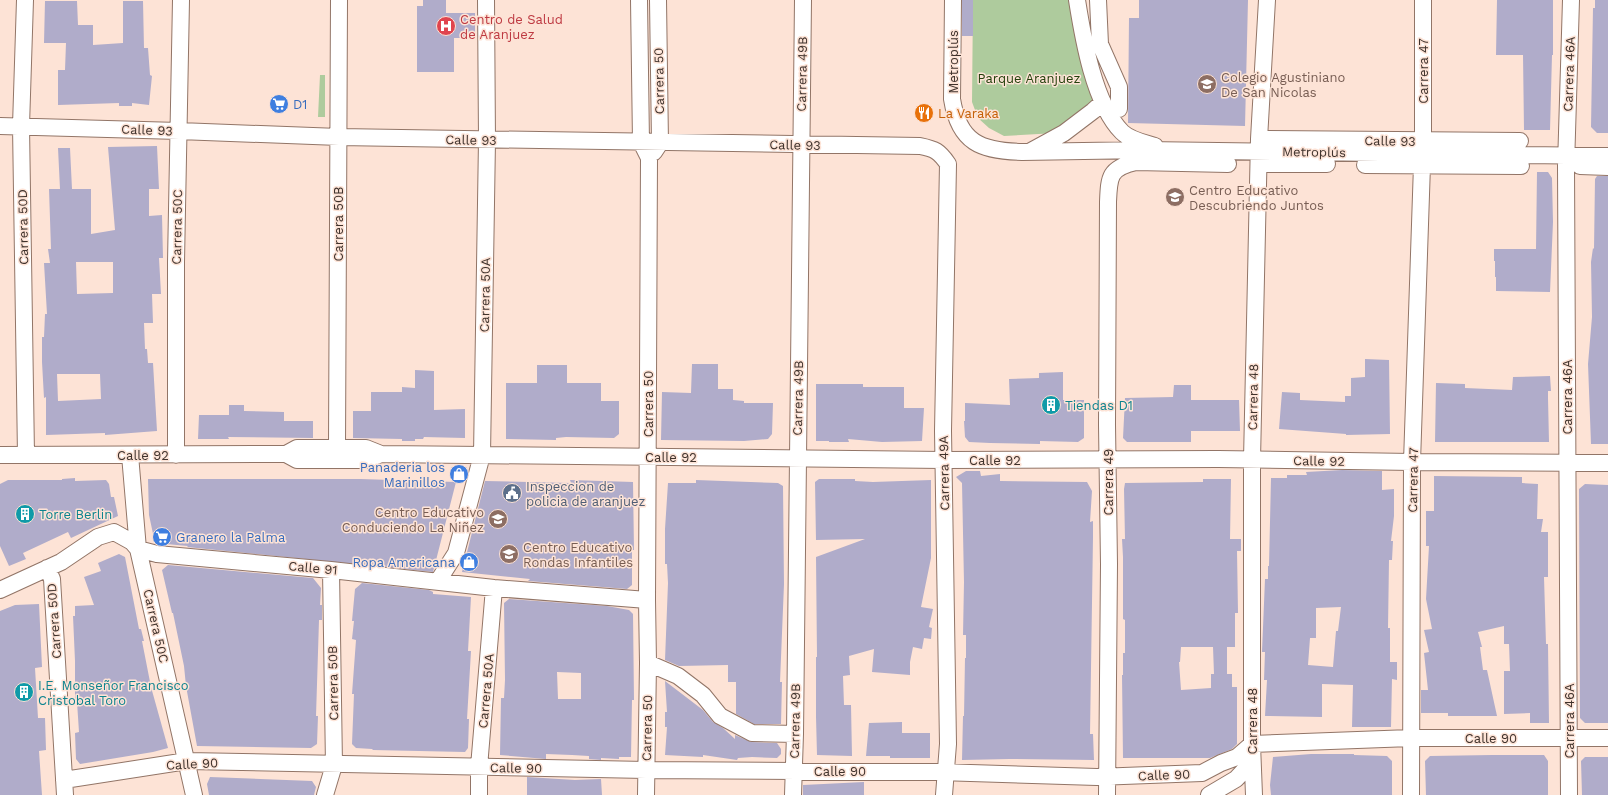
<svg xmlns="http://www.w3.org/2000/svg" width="1608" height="795" viewBox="0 0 1608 795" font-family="'Work Sans',sans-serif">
  <rect width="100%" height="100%" fill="#fde3d6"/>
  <!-- green -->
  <path fill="#aecb9d" d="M973,0H1072L1075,25L1094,105L1075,132L1004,136L989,128L978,118L972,102Z
    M320,75H325V117H318Z"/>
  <!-- building -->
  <path fill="#b0acca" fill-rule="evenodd" d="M423,0H446V13H475V38H454V72H417V6H423Z
    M962,0H973V36H962Z
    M1139,0H1248L1245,126L1128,123L1129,18H1139Z
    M1497,0H1553V55H1552L1550,130H1524L1523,55H1496Z
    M1595,0H1608V133H1597L1591,127L1593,8H1595Z
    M45,1H77L78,25H93V45L123,43V1H143L144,48H148L150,75L152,76L149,105L132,103V106H119V103L58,105V70H65L66,43H44Z
    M157,146L159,189H149V216L162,215L163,258H159L161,294H152L153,323H144L145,349H147L148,363H153L157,431L105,435V433L46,435V397L44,398L42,362V337H44L45,314H47L44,263H50L48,249H51L49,189H60L58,148H70L72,189H91V234L115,230L108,147ZM76,262H113V293L77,294ZM57,374H100L101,399L58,401Z
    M1537,172H1548L1552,178L1553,222L1550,292L1496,291V277H1495V261H1494V249H1536Z
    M1597,176H1608V444H1591L1588,364L1592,317L1591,262L1593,248L1594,249L1595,179Z
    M1365,359L1389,360L1390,434L1346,435V434L1279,429L1282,392L1300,393V400L1345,402V396H1351V378L1365,377Z
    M692,364H718V389H733V400L744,401V403H773L772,434L768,439L744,441L661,440L662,392L691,393Z
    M537,365H567V383H601V401H619V434L614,438L566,437L556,438V440L506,439V383H537Z
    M415,370L434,371V410L465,409V438L424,437L423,439H415V441H402V439L353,438V411H371V392H402V387L415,388Z
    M1063,372V400H1084V438L1078,442L1040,441V444L990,443L969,442L965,437L964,421H965V403L1010,405L1009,379L1039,378V373Z
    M1550,376L1551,391H1548V398L1549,442H1435L1436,383L1465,384V388L1512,390L1513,377Z
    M816,384H863V387H904V408H924L922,441L882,442L848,439L849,442H829V441H816Z
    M1174,385H1191V400H1239L1240,431H1191V442H1127L1123,438L1125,398L1173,397Z
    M229,405H244V411L284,412V421H313V438L228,437L229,439H198L199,415H229Z
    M1342,470L1382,471V490L1394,489V516L1391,541H1393L1392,560H1389L1388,628H1390V662H1397V680L1392,679L1391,727H1352L1353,685L1322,684V717L1265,716L1267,680H1264L1265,652H1262L1265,579H1268V566H1269L1271,478H1287V475H1307L1306,472ZM1341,607L1338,631H1336L1333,667L1308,665L1310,638H1316V608Z
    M966,471H980L981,476L1000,474V481L1087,482L1092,491L1090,522L1093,521V537L1090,734H1093L1094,760L1009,759L962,760L963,716H964L965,658H966V635H963L964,582L962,483L956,477Z
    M1434,476L1522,477V483L1538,484L1537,519H1543L1541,532H1548V577H1544L1546,644H1548L1549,723H1530V713L1504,714V671H1510L1509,644H1504V626L1478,632L1482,647H1480L1483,670H1487L1497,716H1448V713H1421V690H1428L1424,653L1429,652L1424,630L1432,629L1426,599L1429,546H1426V511H1434Z
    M75,478V481L106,480L109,484L111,497H114L118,516L71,538L68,532L23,553L26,559L9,566L0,546V484L8,480H62V479Z
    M148,479H360L456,482L433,572L187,547L188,546L155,543L149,515Z
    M819,479H855V481L873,482L931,480V558L921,607L933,609L929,627L932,628L931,639L924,638L922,649L913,647L910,662V675L872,672L874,649L849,656L850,675L843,676L844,705H851L852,756L817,755L816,717V657H817L816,557L865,539L816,540L815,482Z
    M1203,479H1231L1230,539H1241V551H1237L1238,613H1235V647H1227V674H1232V687H1237V744L1232,749L1210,758H1123L1122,675H1123V653H1125V620L1123,619V557L1122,539H1125L1124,489L1125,483L1203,482ZM1181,647H1213L1214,674H1211V688L1181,690L1179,662H1180Z
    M570,480L633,482L634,550H632V585L627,589L528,581L530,579L462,572L485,481L571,483Z
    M696,480L778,483L783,486L784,584L780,682H782L781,724H754L736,714V682H728V665L679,666L665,660L668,583L667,564H665V529L668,483H696Z
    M1585,484L1608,485V723H1585L1580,718L1579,489Z
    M119,554L125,557L139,629H141L144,641H142L151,687L168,748L153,752L80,764L76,759L75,733L79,732L77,702H75V661L73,616H75V606L94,605L84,577L101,571L98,563Z
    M168,565L313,578L321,588L320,605H322V620H319L316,716H318L317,744L311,748L197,746L186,686L184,666L173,613H172L162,570Z
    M362,583L429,590L433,592V594L471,597L468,651H471L467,719H469L468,748L465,752L373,750L372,749L356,748L352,744L354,694H352L356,640L352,639L354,621H352L355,589Z
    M509,599L607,606L629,610L633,614L634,700H632L631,757H619V759L601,758V760L589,759V756L572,755L546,754V759L500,755L501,698H504L505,680L504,603ZM557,672L581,673V699H558Z
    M39,604L42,667L35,668L38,718H45L46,750L39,751L42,795H0V611L15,605Z
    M665,681L703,710L713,722L723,728L735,739V735L751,742L777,743L781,749V754L777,758L752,757L738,758L737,760L703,755V757L665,755L667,727H665V712H667Z
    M902,722V733H930V758H890V756H866L869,723Z
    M1311,754H1354V755L1387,756L1392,761V795H1271L1270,785L1273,757Z
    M1492,755H1544L1548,761V795H1426L1425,761L1430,756Z
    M1585,757H1608V795H1582L1581,761Z
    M210,777L312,781L316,787L314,795H209L207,784Z
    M527,777L575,780L601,779L602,795H527Z
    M864,782V795H803V785Z"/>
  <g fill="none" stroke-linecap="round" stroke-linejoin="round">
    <!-- minor casing -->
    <g stroke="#927567" stroke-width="18">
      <path id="minor" d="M25,0L21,126L26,455
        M639,0L641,142L649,158L647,600L648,663L646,795
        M953,0L952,99C959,143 981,151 1022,152L1145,150L1608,156
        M1077,0C1083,38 1094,104 1122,132C1130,140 1145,143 1155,146
        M1098,0L1100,44L1119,87V109
        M0,126L179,131L339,137L920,146C935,149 939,151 948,164L943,431L948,744L944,795
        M1259,139L1520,141
        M1423,141V0
        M1031,151L1064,133L1093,111L1103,102
        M654,152L660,143L658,0
        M1259,164H1327
        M1365,165L1521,166
        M1580,166L1608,167
        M337,448L339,0
        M286,454L297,448H366L381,454L944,460L1218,459L1412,462L1608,463
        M0,455L286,454L297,460H366L381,454
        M130,455L138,549L194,795
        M176,455V262L181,0
        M47,568L52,579L65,795
        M438,581L456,553L482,455L487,140L486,0
        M0,590L61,562L98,537L114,532L132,542L138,549L157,554L331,570L494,588L647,600
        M648,663L678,676L703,695L720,716L752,733L795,734
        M64,780L187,761L646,770L939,772L1097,777L1202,773L1221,763L1237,757L1252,744L1411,738H1608
        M325,795L334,765L331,570
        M479,795V767L494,588
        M793,795L795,734L803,0
        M1107,795L1109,564L1107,425L1108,202C1109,177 1109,168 1136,162L1228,164
        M1209,795L1236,779L1252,762
        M1254,795L1252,744V460L1259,139L1267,0
        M1411,795L1412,462L1422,165
        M1569,795L1566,166L1571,0"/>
    </g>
    <!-- minor -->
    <use href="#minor" stroke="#fff" stroke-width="16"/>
  </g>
  <!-- icons -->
  <defs>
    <g id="hospital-disc" transform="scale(1)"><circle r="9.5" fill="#e0444e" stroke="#fde3d6"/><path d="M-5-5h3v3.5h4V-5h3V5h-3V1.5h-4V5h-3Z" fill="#fff"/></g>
    <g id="school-disc" transform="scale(1)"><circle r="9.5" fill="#8d6e63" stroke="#fde3d6"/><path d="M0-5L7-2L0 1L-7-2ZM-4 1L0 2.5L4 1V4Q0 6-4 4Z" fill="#fff"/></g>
    <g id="supermarket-disc" transform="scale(1)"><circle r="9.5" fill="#3f7fe0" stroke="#fde3d6"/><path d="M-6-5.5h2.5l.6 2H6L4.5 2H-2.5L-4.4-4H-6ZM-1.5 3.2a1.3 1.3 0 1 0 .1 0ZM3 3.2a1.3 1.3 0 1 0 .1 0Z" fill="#fff"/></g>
    <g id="restaurant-disc" transform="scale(1)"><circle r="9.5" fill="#e8710a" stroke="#fde3d6"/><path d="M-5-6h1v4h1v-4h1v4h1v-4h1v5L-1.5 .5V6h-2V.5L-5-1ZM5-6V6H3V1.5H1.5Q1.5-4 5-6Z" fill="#fff"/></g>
    <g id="building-disc" transform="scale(1)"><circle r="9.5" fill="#0f9aa8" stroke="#fde3d6"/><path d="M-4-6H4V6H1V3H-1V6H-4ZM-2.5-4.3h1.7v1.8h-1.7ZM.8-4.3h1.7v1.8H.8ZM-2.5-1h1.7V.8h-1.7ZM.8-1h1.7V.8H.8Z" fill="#fff"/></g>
    <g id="shop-disc" transform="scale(1)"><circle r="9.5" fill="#3f7fe0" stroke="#fde3d6"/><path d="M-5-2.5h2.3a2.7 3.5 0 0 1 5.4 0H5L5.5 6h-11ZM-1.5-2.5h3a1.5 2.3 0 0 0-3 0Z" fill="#fff"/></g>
    <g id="civic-disc" transform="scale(1)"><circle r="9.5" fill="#5c6f8a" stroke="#fde3d6"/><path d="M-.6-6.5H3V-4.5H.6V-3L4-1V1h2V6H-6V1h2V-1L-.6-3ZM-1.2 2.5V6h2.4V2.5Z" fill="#fff"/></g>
  </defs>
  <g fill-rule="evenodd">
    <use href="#hospital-disc" x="446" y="26"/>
    <use href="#school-disc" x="1207" y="84"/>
    <use href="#supermarket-disc" x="279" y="104"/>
    <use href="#restaurant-disc" x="924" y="113"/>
    <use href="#school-disc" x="1175" y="197"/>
    <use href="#building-disc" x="1051" y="405"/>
    <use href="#shop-disc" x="459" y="474"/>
    <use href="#civic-disc" x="512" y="493"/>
    <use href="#building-disc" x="25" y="514"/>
    <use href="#school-disc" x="498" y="519"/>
    <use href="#supermarket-disc" x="162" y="537"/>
    <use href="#school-disc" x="509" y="554"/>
    <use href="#shop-disc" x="469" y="562"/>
    <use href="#building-disc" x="24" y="692"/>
  </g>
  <g text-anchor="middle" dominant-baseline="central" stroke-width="3" stroke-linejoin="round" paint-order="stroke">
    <!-- health labels -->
    <g font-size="13" fill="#be3a42" stroke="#fde3d6" text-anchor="start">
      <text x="460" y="19">Centro de Salud<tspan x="460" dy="15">de Aranjuez</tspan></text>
    </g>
    <!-- street labels -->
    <g font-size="13" fill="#3f322c" stroke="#fde3d6">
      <text transform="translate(953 62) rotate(-90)">Metroplús</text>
      <text transform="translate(1423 71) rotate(-90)">Carrera 47</text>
      <text transform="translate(802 74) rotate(-89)">Carrera 49B</text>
      <text transform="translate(1569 74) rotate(-88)">Carrera 46A</text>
      <text transform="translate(659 81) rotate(-91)">Carrera 50</text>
      <text transform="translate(147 130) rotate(2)">Calle 93</text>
      <text transform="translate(471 140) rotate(1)">Calle 93</text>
      <text transform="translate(1390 141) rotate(1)">Calle 93</text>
      <text transform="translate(795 145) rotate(1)">Calle 93</text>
      <text transform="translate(1314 152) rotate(1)">Metroplús</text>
      <text transform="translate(338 224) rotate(-90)">Carrera 50B</text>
      <text transform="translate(23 227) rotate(-91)">Carrera 50D</text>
      <text transform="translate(177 227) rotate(-89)">Carrera 50C</text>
      <text transform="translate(485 295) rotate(-89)">Carrera 50A</text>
      <text transform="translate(1253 397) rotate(-89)">Carrera 48</text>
      <text transform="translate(1567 397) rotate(-90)">Carrera 46A</text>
      <text transform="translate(798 398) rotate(-89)">Carrera 49B</text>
      <text transform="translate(648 404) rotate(-90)">Carrera 50</text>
      <text x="143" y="455">Calle 92</text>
      <text x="671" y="457">Calle 92</text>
      <text x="995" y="460">Calle 92</text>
      <text transform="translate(1319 461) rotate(1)">Calle 92</text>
      <text transform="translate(944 473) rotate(-91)">Carrera 49A</text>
      <text transform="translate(1413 480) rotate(-89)">Carrera 47</text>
      <text transform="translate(1108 482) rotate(-90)">Carrera 49</text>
      <text transform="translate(313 568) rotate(5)">Calle 91</text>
      <text transform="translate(54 621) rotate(-94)">Carrera 50D</text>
      <text transform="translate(156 626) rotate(77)">Carrera 50C</text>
      <text transform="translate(333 683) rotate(-91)">Carrera 50B</text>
      <text transform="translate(486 691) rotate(-85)">Carrera 50A</text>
      <text transform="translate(795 721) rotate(-89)">Carrera 49B</text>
      <text transform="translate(1252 721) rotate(-90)">Carrera 48</text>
      <text transform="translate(1569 721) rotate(-90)">Carrera 46A</text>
      <text transform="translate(647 728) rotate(-89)">Carrera 50</text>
      <text x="1491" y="738">Calle 90</text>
      <text transform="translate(192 764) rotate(-3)">Calle 90</text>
      <text transform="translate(516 768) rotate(1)">Calle 90</text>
      <text x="840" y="771">Calle 90</text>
      <text transform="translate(1164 775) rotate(-2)">Calle 90</text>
    </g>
    <!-- education labels -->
    <g font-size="13" fill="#785e54" stroke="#fde3d6" text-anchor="start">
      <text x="1221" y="77">Colegio Agustiniano<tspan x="1221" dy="15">De San Nicolas</tspan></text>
      <text x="1189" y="190">Centro Educativo<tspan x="1189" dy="15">Descubriendo Juntos</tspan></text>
      <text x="484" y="512" text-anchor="end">Centro Educativo<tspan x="484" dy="15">Conduciendo La Niñez</tspan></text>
      <text x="523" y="547">Centro Educativo<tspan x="523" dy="15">Rondas Infantiles</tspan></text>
    </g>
    <!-- park labels -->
    <g font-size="13" fill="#23400b" stroke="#fde3d6">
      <text x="1029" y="78">Parque Aranjuez</text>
    </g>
    <!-- shop labels -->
    <g font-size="13" fill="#366cbe" stroke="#fde3d6" text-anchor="start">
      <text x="293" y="104">D1</text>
      <text x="445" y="467" text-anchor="end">Panaderia los<tspan x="445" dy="15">Marinillos</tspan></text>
      <text x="176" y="537">Granero la Palma</text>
      <text x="455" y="562" text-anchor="end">Ropa Americana</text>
    </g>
    <!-- food labels -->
    <g font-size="13" fill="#c56008" stroke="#fde3d6" text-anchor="start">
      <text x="938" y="113">La Varaka</text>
    </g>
    <!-- culture labels -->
    <g font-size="13" fill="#0d838f" stroke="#fde3d6" text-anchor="start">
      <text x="1065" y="405">Tiendas D1</text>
      <text x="39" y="514">Torre Berlin</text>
      <text x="38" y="685">I.E. Monseñor Francisco<tspan x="38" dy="15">Cristobal Toro</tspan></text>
    </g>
    <!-- service labels -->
    <g font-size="13" fill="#4e5e75" stroke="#fde3d6" text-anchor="start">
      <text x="526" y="486">Inspeccion de<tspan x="526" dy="15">policia de aranjuez</tspan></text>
    </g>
  </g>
</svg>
